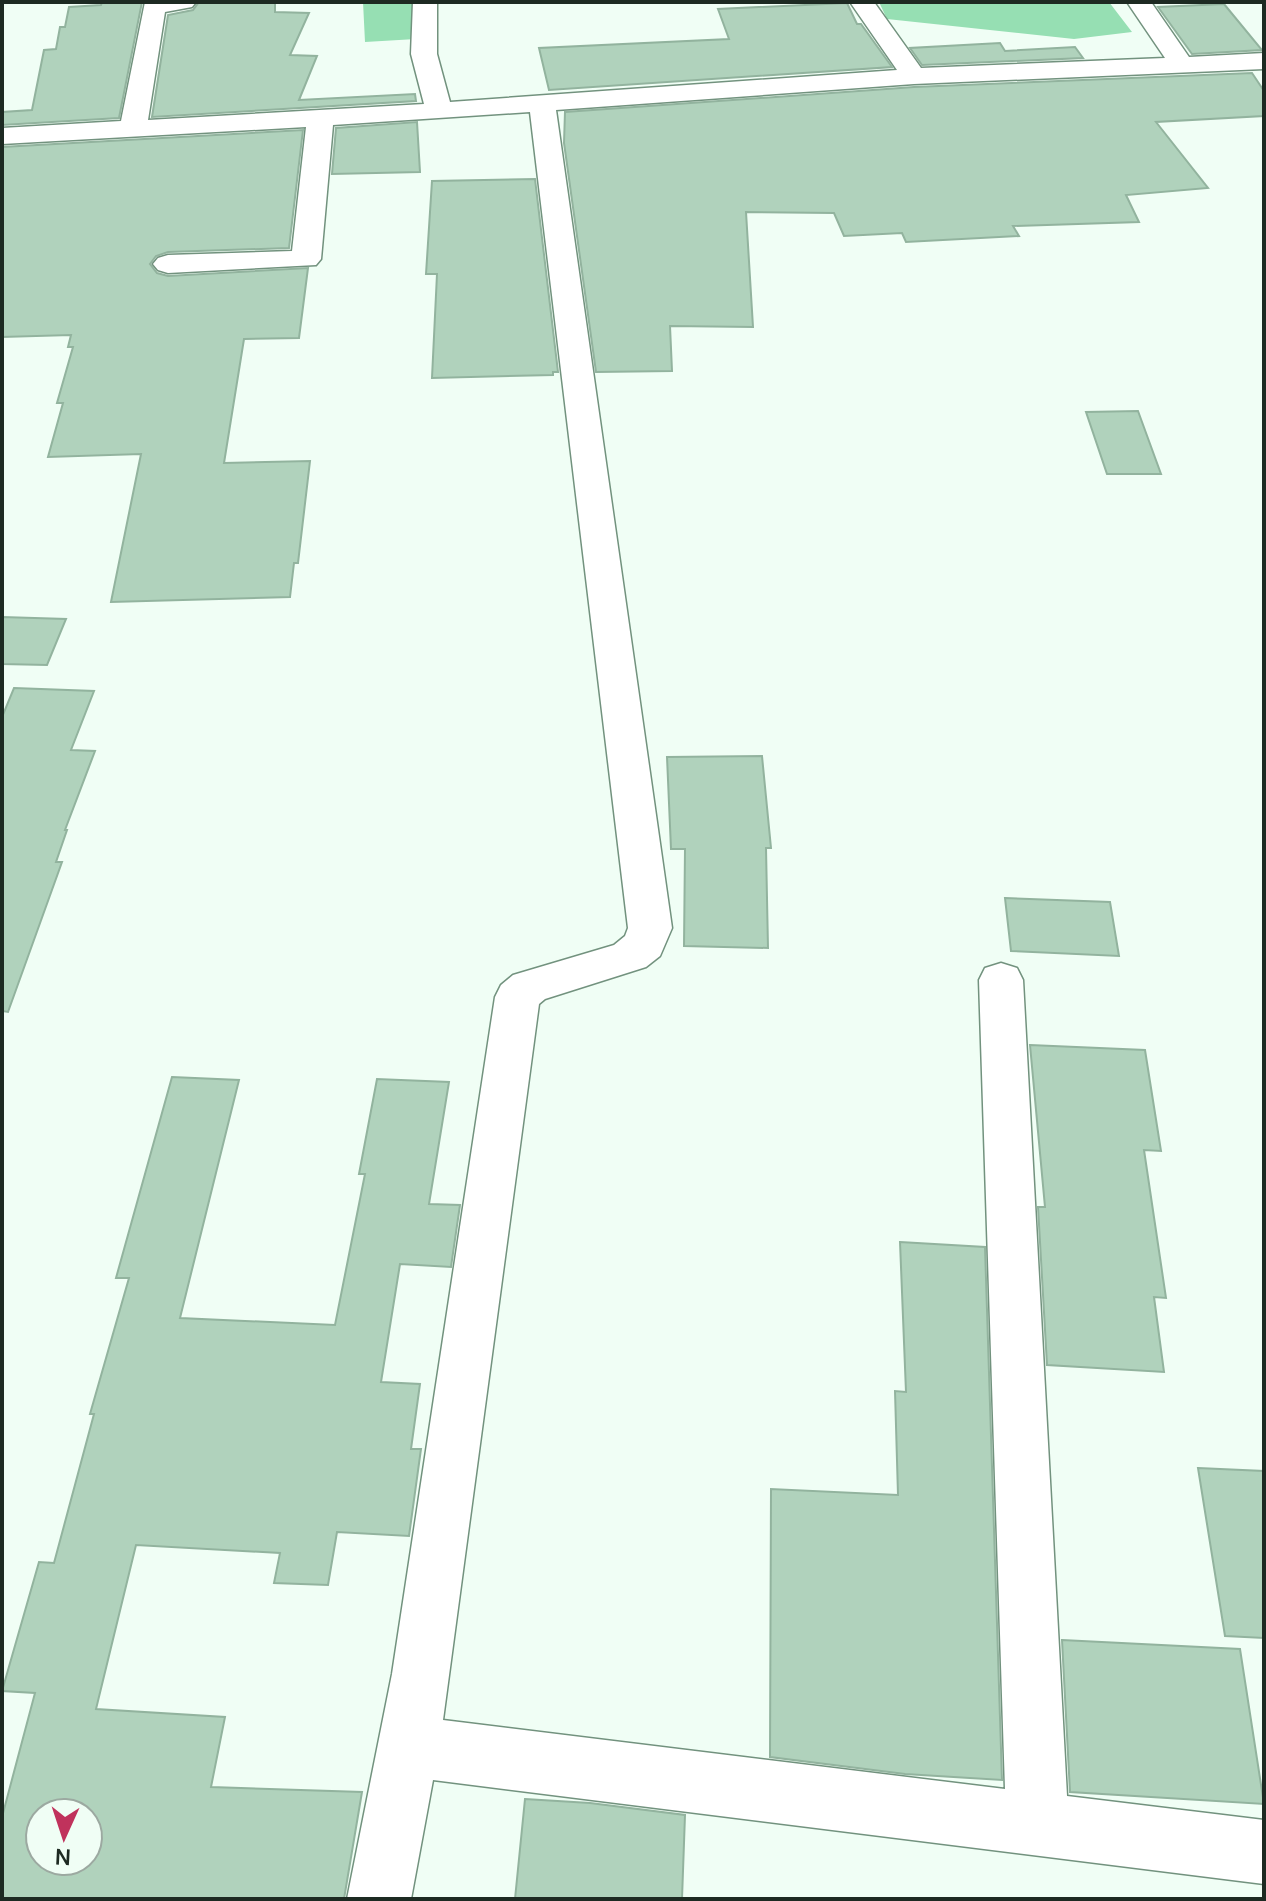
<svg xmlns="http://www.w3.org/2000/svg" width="1266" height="1901" viewBox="0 0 1266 1901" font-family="Manrope,sans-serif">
  <rect width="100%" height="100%" fill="#f0fef5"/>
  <!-- water -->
  <path fill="#96dfb3" d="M363,2H412L416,39L365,42Z
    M879,2H1109L1132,32L1074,39L887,19Z"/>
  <!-- building -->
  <path fill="#b0d2bc" stroke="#92b39e" stroke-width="2" fill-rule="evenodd" d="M102,2H142L119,118L2,125V112L32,110L44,50L56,49L60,27H65L69,7L101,5Z
    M199,2H275V12L309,13L290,55L317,56L299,100L415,94L416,101L152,117L168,15L193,10Z
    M847,3L857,24H861L892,67L549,90L539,48L729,39L718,9Z
    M1224,4L1262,50L1192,54L1158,7Z
    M1000,43L1005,51L1075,47L1083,58L922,65L910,48Z
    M1252,73L1264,91V116L1156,122L1208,188L1126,195L1139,222L1013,226L1019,236L906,242L902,233L844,236L834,213L746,212L753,327L670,326L672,371L596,372L564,143L565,112L914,87Z
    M417,122L420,172L332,174L336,128Z
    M303,130L289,248L168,252L156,256L150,264L157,273L168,276L308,268L299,338L244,339L224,463L310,461L298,563H294L290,597L111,602L141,454L48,457L63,403H57L73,347H68L71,335L2,337V147Z
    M535,179L558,372H553V375L432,378L437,274H426L432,181Z
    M1138,411L1161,474H1107L1086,412Z
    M2,617L66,619L47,665L2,664Z
    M14,688L94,691L71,750L95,751L65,830H67L56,862H62L8,1012L2,1011V717Z
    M762,756L771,848H766L768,948L684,946L685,849H671L667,757Z
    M1005,898L1110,902L1119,956L1011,951Z
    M1030,1045L1145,1050L1161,1151L1144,1150L1166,1298L1154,1297L1164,1372L1047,1365L1038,1207H1045Z
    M172,1077L239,1080L180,1318L335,1325L365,1174H359L377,1079L449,1082L429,1204L460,1205L451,1267L400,1264L381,1382L420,1384L411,1449H421L409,1536L337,1532L328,1585L274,1583L280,1553L136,1545L96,1709L225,1717L211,1787L362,1792L344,1899H2V1817L35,1693L2,1691L39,1562L54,1563L94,1414H90L129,1278H116ZM40,1813H88V1861H40Z
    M900,1242L985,1247L1002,1780L905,1774L770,1757L771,1489L898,1495L895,1391L906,1392Z
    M1198,1468L1264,1471V1638L1225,1636Z
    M1062,1640L1240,1649L1264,1804L1070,1792Z
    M525,1799L590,1803L685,1815L682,1899H515Z"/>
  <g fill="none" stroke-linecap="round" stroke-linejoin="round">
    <!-- minor casing -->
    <g stroke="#72927e" stroke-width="3">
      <path id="minor" d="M145,2H196L192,7L165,12L148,120L424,104L411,54L413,2H437V54L450,102L897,70L850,2H874L921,68L1165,58L1127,2H1151L1189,57L1264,53V69L914,84L556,110L672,928L660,956L646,967L545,999L539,1004L443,1720L1005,1789L979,980L985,968L1001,963L1017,968L1023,980L1067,1796L1264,1820V1884L433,1780L411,1899H347L392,1674L495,997L501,985L513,975L614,945L625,936L628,928L530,112L333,125L321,259L316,265L168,273L158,270L153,264L158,258L168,255L292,251L306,127L2,144V128L121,121Z"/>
    </g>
    <!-- minor -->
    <use href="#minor" fill="#fff" fill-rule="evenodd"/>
  </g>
  <!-- border -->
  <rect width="1266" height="1901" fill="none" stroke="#1d2a22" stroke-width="8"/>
  <!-- north arrow -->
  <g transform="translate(64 1837) rotate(183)"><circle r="38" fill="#f0fef5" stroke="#9ca9a1" stroke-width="2"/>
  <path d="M0-6L14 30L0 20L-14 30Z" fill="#c0325c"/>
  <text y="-12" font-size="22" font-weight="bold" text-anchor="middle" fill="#1d2a22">N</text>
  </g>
</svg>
